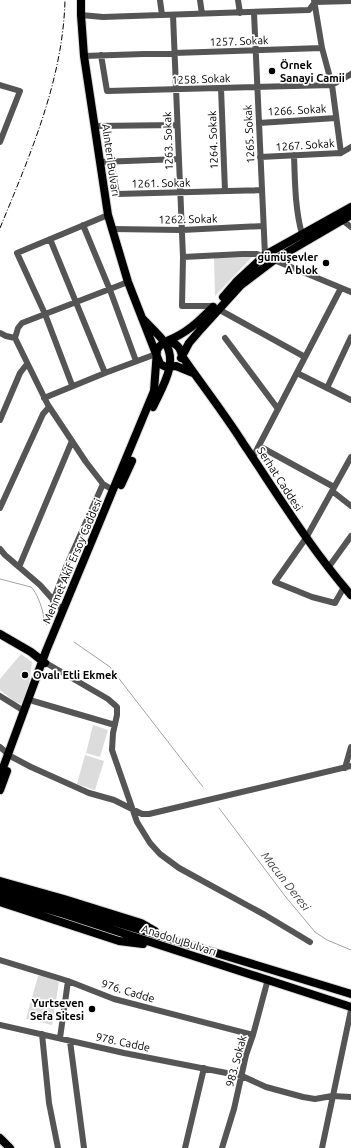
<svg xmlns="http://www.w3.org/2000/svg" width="351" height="1148" viewBox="0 0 351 1148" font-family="Ubuntu,sans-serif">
  <rect width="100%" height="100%" fill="#fff"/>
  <!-- green -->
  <path fill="#dcdcdc" d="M252,257L215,296L214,258Z
    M21,654L32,662C30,676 30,692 21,704L15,702L0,690V679Z
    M93,725L108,730L100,757L86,753Z
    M85,755L104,761L95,790L77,784Z
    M42,975L59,982L52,1025L26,1019L38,976Z"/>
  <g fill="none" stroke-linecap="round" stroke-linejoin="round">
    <!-- stream -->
    <path stroke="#a3a3a3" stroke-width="1" d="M0,579L31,587C37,593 41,605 43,613C44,618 43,621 47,625
      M74,642L110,667L203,787
      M219,808L285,896L315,932L327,940L351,950"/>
    <!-- major casing -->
    <g stroke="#dbdbdb" stroke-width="10">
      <path id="major" d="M81,0V15L84,56L108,215L128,282L160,364L166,367L176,366L193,373
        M223,297L236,282L265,255L351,207
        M142,318C149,326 159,334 165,343C179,363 161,389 153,407
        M167,341C187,333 198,322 213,307
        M181,358L189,343L201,329L241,285L274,260L351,215
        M121,485L132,461
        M0,634L31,652L45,663
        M0,776L46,651L154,391L157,350C164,337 180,341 182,356C202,385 224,413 243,443C278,495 310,548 351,595
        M0,790L7,771
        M0,881L64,899L141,923L155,931
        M0,887L351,994
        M0,895L64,914L351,1007
        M0,902L119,941L143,944
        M0,1138L10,1148"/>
    </g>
    <!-- minor -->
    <path stroke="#555" stroke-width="6" d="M160,0L162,15
      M200,0L202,14
      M238,0L240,13
      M314,0L322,48
      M254,13L265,255
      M81,15L103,17L309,10L315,2L351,1
      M173,15L183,257L182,306H214
      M101,55L107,91L332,85L351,74
      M84,56L322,48L332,85L341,153L260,157
      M0,85L20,91L0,142
      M221,88L225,191
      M259,123L336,118
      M95,126L177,125
      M341,153L351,147
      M294,155C295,182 295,209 302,234
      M100,162L179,159
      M111,162L117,194L262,190
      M342,220L351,227
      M83,225L110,290L136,361
      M112,229L182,230L263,226
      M50,239L105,373
      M183,257L243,254H257L263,257
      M274,260L351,292
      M218,309L305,357
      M0,333L6,336L15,338
      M351,337L327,388L351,400
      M225,338L278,409
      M297,373L327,388
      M72,385L45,314L17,253L108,215
      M44,398L105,373L156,354
      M0,420L20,373L27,364
      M259,446L334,487
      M253,457L341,288
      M113,490L103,484L86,462L48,405L15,338L18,328L22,323L128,282
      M332,491L351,506
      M0,508L43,414L49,407
      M0,549L5,555L40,585L63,611
      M19,567L72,441
      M328,568L351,536
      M344,587L335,603L312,597L275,582L306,538L351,457
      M53,601L66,567L103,484
      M46,663L108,699L117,707V715L113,733L112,750L137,822L150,843L160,854L179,868L265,915L310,942
      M0,696L24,711
      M33,701L115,725
      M0,747L8,754
      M12,757L31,767L89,793L114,800L142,814H149L351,766
      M345,768L351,747
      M0,960L68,981L114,999L253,1035
      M0,1025L124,1053L242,1076L266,1087L303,1097L315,1099L332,1096L351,1097
      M42,1034L49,1103L58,1148
      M60,1038L68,981
      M70,1041L84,1148
      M185,1148L204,1068
      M222,1148L234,1109L246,1055L253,1035L268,979
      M322,1148L351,1010"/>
    <!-- major -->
    <use href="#major" stroke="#000" stroke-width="8"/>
    <!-- rail -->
    <path stroke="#000" stroke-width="1" stroke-dasharray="6 2 1 2" stroke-linecap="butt" d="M0,228C30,155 63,80 65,0"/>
  </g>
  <!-- markers -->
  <g fill="#000" stroke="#fff" stroke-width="1.5">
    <circle cx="272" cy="71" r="4"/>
    <circle cx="326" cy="263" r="4"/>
    <circle cx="25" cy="675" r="4"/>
    <circle cx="92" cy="1009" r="4"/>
  </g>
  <g text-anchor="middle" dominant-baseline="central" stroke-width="3.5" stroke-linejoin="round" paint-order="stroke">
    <!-- street labels -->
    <g font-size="11" fill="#000" stroke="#fff">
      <text transform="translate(239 41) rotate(-2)">1257. Sokak</text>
      <text transform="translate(201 79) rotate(-2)">1258. Sokak</text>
      <text transform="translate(297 110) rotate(-3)">1266. Sokak</text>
      <text transform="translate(249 134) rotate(-93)">1265. Sokak</text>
      <text transform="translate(213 140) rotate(-92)">1264. Sokak</text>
      <text transform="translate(168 141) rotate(-92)">1263. Sokak</text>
      <text transform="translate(305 145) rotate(-4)">1267. Sokak</text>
      <text transform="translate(111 160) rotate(82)">Alınteri Bulvarı</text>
      <text transform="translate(161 183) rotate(-1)">1261. Sokak</text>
      <text transform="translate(188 219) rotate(-1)">1262. Sokak</text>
      <text transform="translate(280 479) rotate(57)">Serhat Caddesi</text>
      <text transform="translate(72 561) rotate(-67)">Mehmet Akif Ersoy Caddesi</text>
      <text transform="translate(179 940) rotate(18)">Anadolu Bulvarı</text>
      <text transform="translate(128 991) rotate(17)">976. Cadde</text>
      <text transform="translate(123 1042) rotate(12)">978. Cadde</text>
      <text transform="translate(236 1061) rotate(-75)">983. Sokak</text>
    </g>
    <!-- poi labels -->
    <g font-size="11" font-weight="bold" fill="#000" stroke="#fff" text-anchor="start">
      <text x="280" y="65">Örnek<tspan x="280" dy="13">Sanayi Camii</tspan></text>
      <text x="318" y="257" text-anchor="end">gümüşevler<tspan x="318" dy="13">A blok</tspan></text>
      <text x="33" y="675">Ovalı Etli Ekmek</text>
      <text x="84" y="1003" text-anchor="end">Yurtseven<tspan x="84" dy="13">Sefa Sitesi</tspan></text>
    </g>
    <!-- water labels -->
    <g font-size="12" font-style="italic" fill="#444" stroke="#fff">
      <text transform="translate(286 881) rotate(52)">Macun Deresi</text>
    </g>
  </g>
</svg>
